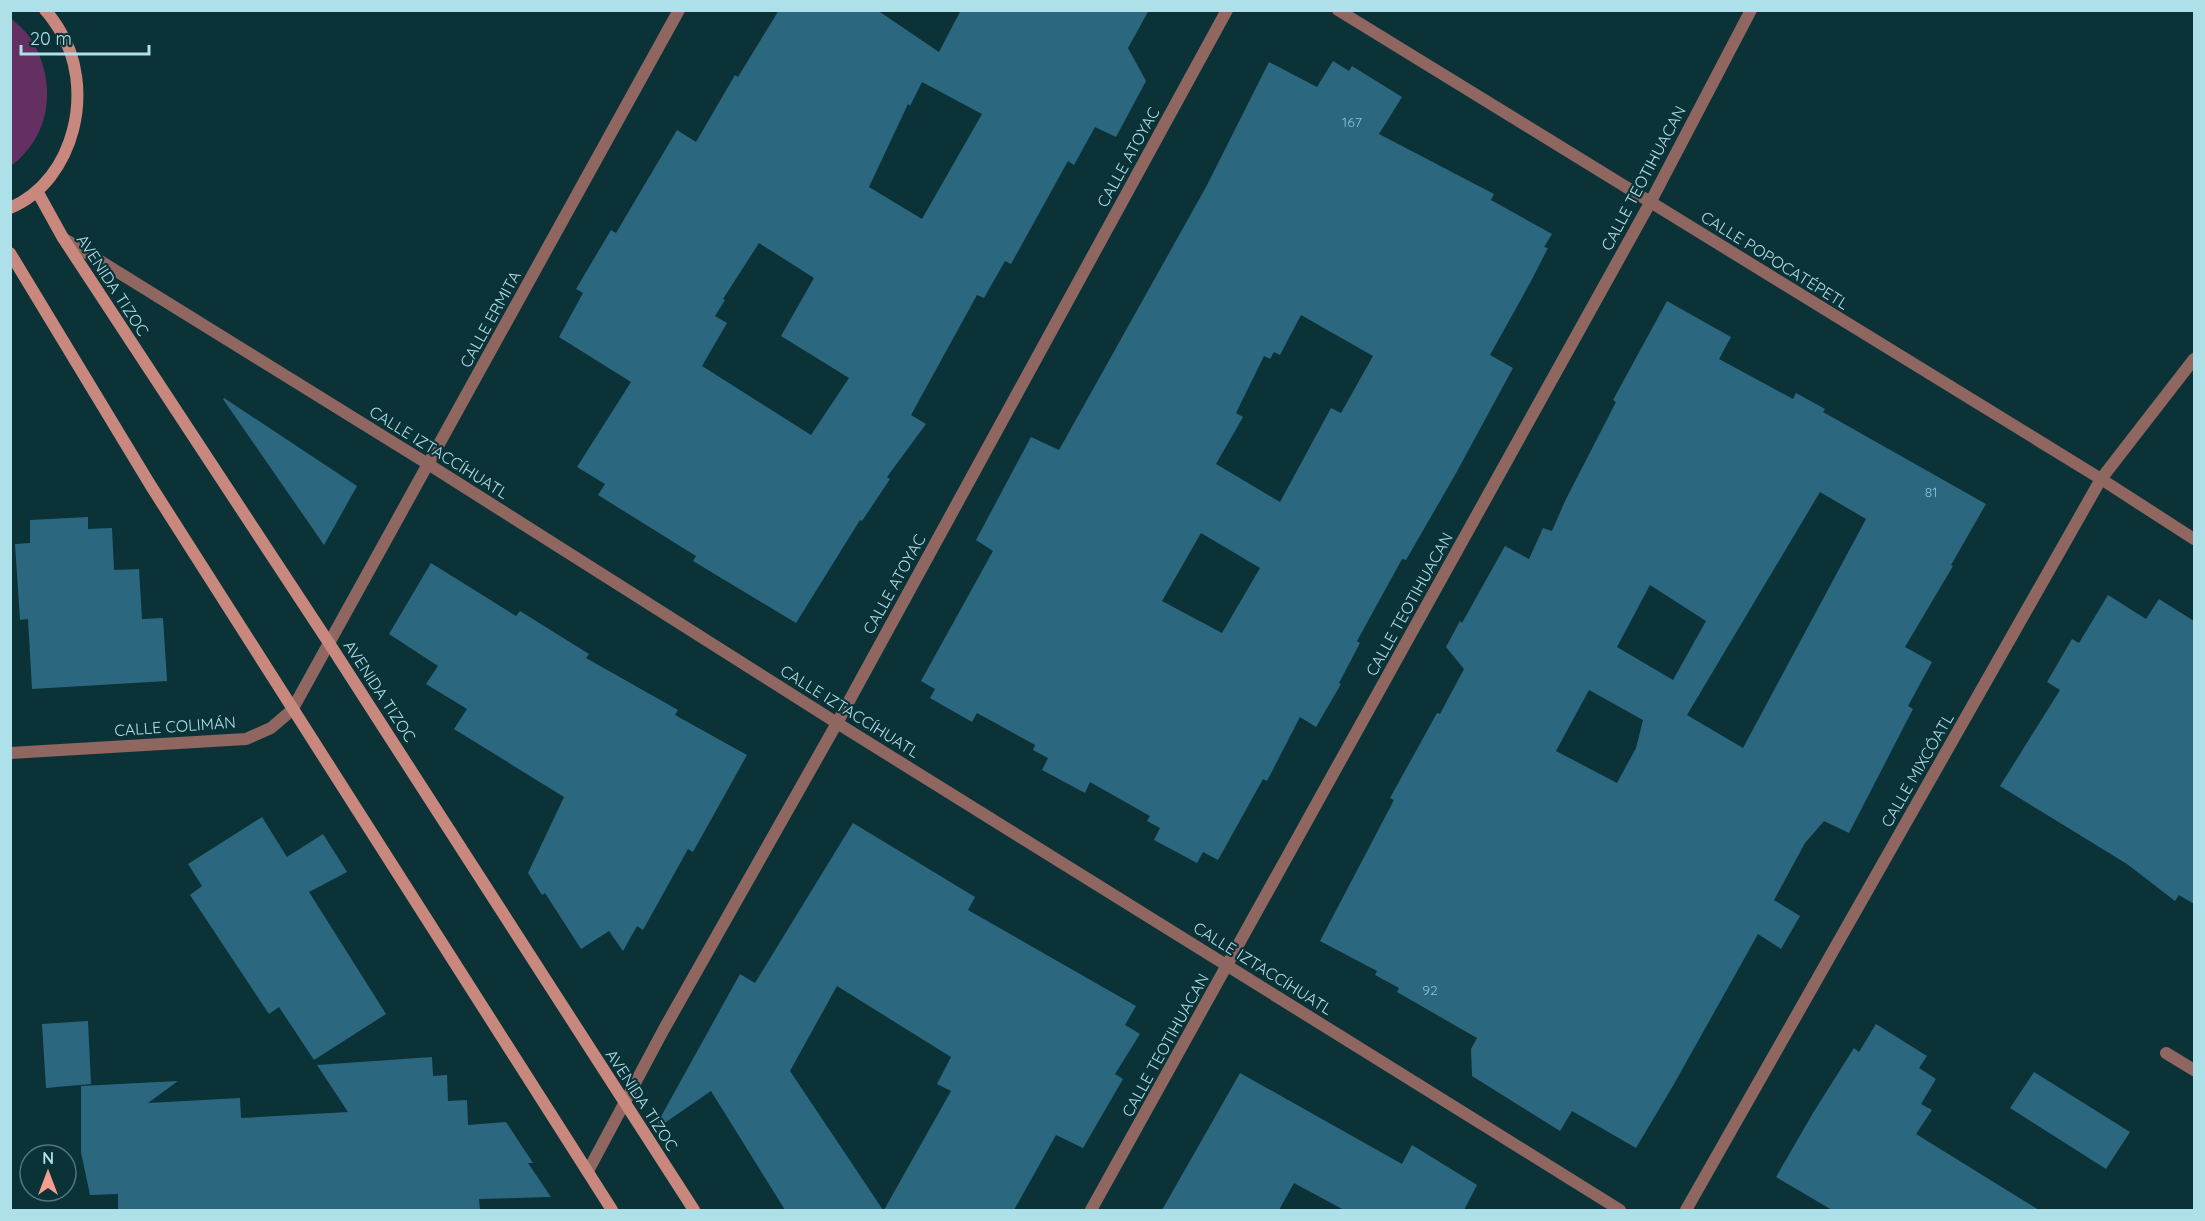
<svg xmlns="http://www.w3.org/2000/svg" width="2205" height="1221" viewBox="0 0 2205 1221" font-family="Quicksand,sans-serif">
  <rect width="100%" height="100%" fill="#0b3237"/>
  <!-- green -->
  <path fill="#642f61" d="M11,18C18,25 28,33 33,42C57,85 51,136 11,166Z"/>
  <!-- building -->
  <path fill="#2c6780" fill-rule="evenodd" d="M779,10H877L939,52L961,10H1149L1128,48L1146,81L1116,137L1095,127L1074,165L1068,161L1011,264L1005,261L984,298L977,295L911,415L926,424L887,477L890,479L862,521L860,520L796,623L693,561L696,556L598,495L605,484L577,467L631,382L559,337L583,293L576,289L611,230L616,233L677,130L696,142L735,75L738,77ZM922,82L982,114L922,219L869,187L908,104L910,106ZM759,243L814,278L781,336L849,378L811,435L702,366L727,323L715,316L725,300L723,299Z
    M1333,61L1349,71L1352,66L1402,97L1379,134L1494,194L1491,200L1552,234L1544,247L1548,248L1530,283L1490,355L1513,368L1455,475L1406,560L1402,559L1357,641L1360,643L1339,683L1341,684L1316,727L1300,717L1267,781L1263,779L1218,860L1203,852L1197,863L1154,840L1160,828L1147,821L1150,816L1090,782L1085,793L1042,770L1048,758L1033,750L1035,745L977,713L972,722L930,698L935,689L921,681L993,551L976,540L1031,437L1059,450L1206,187L1269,62L1317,87ZM1301,315L1373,356L1341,413L1331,408L1280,502L1216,464L1243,417L1236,413L1264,356L1270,359L1274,352L1280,355ZM1201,533L1260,568L1222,633L1162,601Z
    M1667,301L1731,337L1719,359L1793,399L1796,393L1825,409L1823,412L1986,504L1951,565L1953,566L1905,647L1932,662L1908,706L1913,709L1849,833L1824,821L1805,843L1774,900L1800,916L1781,949L1758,934L1674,1084L1636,1148L1572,1111L1560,1131L1472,1076L1471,1049L1477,1038L1397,992L1399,988L1375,975L1377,971L1320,941L1394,800L1390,798L1437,713L1440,714L1464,669L1446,647L1460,621L1462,623L1505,546L1529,559L1543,528L1552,531L1565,501L1616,402L1613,400ZM1820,492L1866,519L1743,748L1687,715ZM1650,585L1706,621L1673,680L1617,647ZM1589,690L1643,720L1636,748L1617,783L1556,751Z
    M224,398L357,486L324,545L223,399Z
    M88,517V529L112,528L114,570L139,569L142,619L163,618L167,681L32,689L28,619L20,620L15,544L30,543V520Z
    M431,563L516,616L520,611L589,654L586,658L678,710L675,715L747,755L693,852L688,849L643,930L637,926L623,951L609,931L581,949L545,893L542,895L528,873L564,797L454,729L467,709L426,684L438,666L389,634Z
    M2108,595L2146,619L2159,599L2194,621V904L2179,895L2175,901L2127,864L2000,786L2060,690L2047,682L2072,639L2079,643Z
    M262,817L287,857L323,834L347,872L309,892L386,1014L314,1060L279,1007L269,1014L190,895L202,886L188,864Z
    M853,823L975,897L968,910L1136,1006L1125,1025L1140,1034L1115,1074L1123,1079L1083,1148L1056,1135L1014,1210H884L951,1091L937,1084L951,1057L837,986L790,1071L883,1210H785L711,1091L653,1131L740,974L755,983Z
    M88,1021L91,1084L46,1088L42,1024Z
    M1876,1024L1927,1056L1919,1068L1936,1079L1921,1104L1932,1110L1916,1134L2039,1210H1832L1776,1177L1813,1113L1854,1048L1859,1052Z
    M432,1057L433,1076L447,1075L448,1101L467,1100L468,1125L506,1122L533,1163H528L551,1197L479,1199L480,1210H118V1194L90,1195L81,1152V1086L178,1081L148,1103L240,1098L241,1118L348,1112L317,1065Z
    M2034,1072L2130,1132L2106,1169L2010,1108Z
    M1240,1073L1402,1164L1412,1145L1477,1185L1464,1210H1344L1294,1183L1279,1210H1162Z"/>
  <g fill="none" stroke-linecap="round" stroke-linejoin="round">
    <!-- minor -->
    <path stroke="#906760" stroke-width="12" d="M1338,10L2101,479L2194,539
      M63,238L428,464L837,723L1620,1210
      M10,753L246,739L271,728L292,710L679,10
      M2166,1053L2194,1070
      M588,1171L664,1029L837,723L1227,10
      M1091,1210L1650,203L1751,10
      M1686,1210L2101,479L2194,359"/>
    <!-- secondary -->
    <path stroke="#c9887d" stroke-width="12" d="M37,191L63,238L329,643L694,1210
      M10,208C76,180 96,86 59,29C55,23 51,16 45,10
      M10,253L151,486L612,1210"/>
  </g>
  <g text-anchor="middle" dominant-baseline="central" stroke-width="4.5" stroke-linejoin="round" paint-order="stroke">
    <!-- number labels -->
    <g font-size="14" fill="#8dc2cf">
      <text x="1352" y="122">167</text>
      <text x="1931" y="492">81</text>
      <text x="1430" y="990">92</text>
    </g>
    <!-- street labels -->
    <g font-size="16" fill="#ade0e9" stroke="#0b3237">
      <text transform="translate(1128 157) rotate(-61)">CALLE ATOYAC</text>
      <text transform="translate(1643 178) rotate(-62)">CALLE TEOTIHUACAN</text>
      <text transform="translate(1775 260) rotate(32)">CALLE POPOCATÉPETL</text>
      <text transform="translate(113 285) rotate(57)">AVENIDA TIZOC</text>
      <text transform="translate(490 319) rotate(-61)">CALLE ERMITA</text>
      <text transform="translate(439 452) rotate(32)">CALLE IZTACCÍHUATL</text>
      <text transform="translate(894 584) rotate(-61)">CALLE ATOYAC</text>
      <text transform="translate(1409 604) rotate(-61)">CALLE TEOTIHUACAN</text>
      <text transform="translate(380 691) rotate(57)">AVENIDA TIZOC</text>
      <text transform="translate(850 711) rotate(32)">CALLE IZTACCÍHUATL</text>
      <text transform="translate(175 726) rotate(-4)">CALLE COLIMÁN</text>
      <text transform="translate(1917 770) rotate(-60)">CALLE MIXCÓATL</text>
      <text transform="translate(1263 968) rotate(32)">CALLE IZTACCÍHUATL</text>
      <text transform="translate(1165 1045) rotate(-61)">CALLE TEOTIHUACAN</text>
      <text transform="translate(642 1100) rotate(57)">AVENIDA TIZOC</text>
    </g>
  </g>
  <!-- border -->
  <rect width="2205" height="1221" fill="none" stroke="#ade0e9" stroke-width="24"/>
  <!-- north arrow -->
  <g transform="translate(48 1173)"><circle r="28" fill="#0b3237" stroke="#4c787e" stroke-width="1.5"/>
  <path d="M0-4.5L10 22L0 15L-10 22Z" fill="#f59d8f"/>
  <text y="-9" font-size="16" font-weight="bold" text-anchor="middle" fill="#ade0e9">N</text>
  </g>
  <!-- scale -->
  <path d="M21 45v9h128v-9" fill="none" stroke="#ade0e9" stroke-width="3"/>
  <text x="30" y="45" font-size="18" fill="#ade0e9" stroke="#0b3237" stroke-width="4.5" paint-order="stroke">20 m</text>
</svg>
